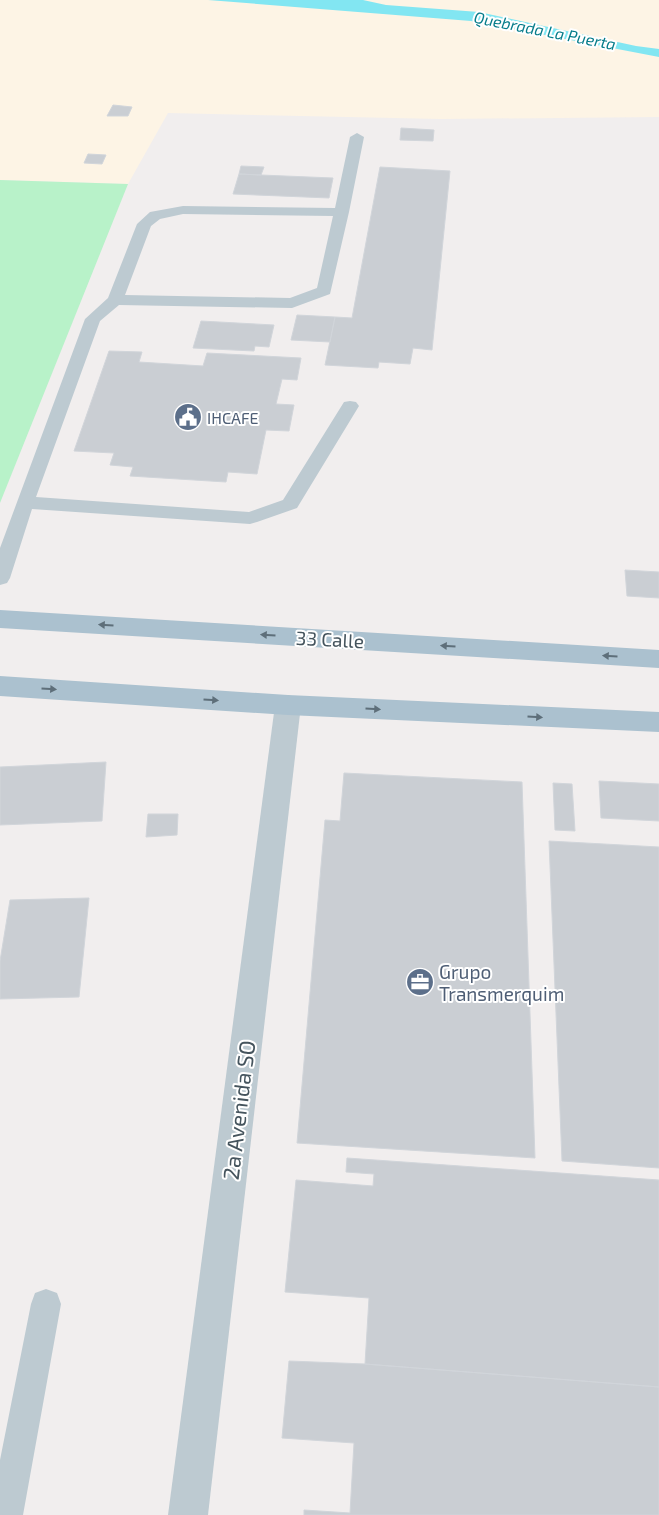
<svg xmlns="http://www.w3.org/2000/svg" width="659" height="1515" viewBox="0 0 659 1515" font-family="'Exo 2',sans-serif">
  <rect width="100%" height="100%" fill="#f1eeee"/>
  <!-- commercial -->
  <path fill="#fdf4e5" d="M0,0H659V117L441,119L168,113L128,184L0,180Z"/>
  <!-- green -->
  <path fill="#b8f2c9" d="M0,180L128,184L0,503Z"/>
  <!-- water -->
  <path fill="#82e6f2" d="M208,0H363L386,5L479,12L636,46L659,49V57L471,21Z"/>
  <!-- building -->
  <path fill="#caced3" stroke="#d1d5da" d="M113,105L132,107L128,116H107Z
    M401,128L434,130L433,141L400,140Z
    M88,154L106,155L102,164L84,163Z
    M241,166L264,167L261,175L239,174Z
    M380,167L450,171L432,350L413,348L410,364L379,362L378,368L325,365L335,317L352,318Z
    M239,174L261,175L333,178L329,198L233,194Z
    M297,315L335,317L330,342L291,340Z
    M201,321L274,325L269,347L255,346L254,351L193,348Z
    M109,351L142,352L139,362L203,366L207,353L301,358L297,380L282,379L276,404L294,405L289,431L266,430L257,474L228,472L226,482L130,476L133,467L110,465L114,453L74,451Z
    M625,570L659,572V598L627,596Z
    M106,762L102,821L0,825V767Z
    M344,773L522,782L535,1158L297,1143L325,820L340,821Z
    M599,781L659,784V821L601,818Z
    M553,783L572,784L575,831L555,830Z
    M148,814H178L177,835L146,837Z
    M549,841L659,847V1168L562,1161Z
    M89,898L79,997L0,999V961L10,900Z
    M347,1158L659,1180V1387L365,1364L369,1298L285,1292L296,1180L373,1186L374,1174L346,1172Z
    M289,1361L365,1364L659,1387V1515H304V1510L350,1513L354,1443L282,1438Z"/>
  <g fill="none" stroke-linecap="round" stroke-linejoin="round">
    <!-- lane -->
    <path fill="#bdcad1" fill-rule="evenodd" d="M357,133L364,137L349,212L330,294L292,308L119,305L100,321L36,497L249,512L283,500L344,402L350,401L356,402L359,406L297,508L257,522L250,524L32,509L10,578L7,583L0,585V548L85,319L108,298L137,224L150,212L183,206L335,208L350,137ZM183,214L333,216L317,288L290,298L125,295L151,226L160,219Z
      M46,1289L57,1293L61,1304L23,1515H0V1460L31,1304L35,1293Z"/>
    <!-- street -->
    <path fill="#bdcad1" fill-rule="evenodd" d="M288,695L297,698L301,705L208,1515H168L275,705L279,698Z"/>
    <!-- primary -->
    <path fill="#abc1cf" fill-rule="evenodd" d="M0,610L659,650V668L0,628Z
      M0,676L288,695L659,712V732L288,715L0,696Z"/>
  </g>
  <!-- one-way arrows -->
  <defs><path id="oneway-solid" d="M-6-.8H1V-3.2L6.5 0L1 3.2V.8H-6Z" transform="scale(1.25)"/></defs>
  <g fill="#5e6f7a">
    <use href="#oneway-solid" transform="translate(106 625) rotate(-177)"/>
    <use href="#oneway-solid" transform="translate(268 635) rotate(-177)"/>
    <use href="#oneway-solid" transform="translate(448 646) rotate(-177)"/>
    <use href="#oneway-solid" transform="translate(610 656) rotate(-177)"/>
    <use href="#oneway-solid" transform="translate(49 689) rotate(4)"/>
    <use href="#oneway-solid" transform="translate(211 700) rotate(4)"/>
    <use href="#oneway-solid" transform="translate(373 709) rotate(3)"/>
    <use href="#oneway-solid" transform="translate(535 717) rotate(3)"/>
  </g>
  <!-- icons -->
  <defs>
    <g id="civic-disc" transform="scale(1.4375)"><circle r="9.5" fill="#5c6f8a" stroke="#fff"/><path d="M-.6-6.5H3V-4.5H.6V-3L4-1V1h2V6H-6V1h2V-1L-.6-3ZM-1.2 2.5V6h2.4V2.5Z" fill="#fff"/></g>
    <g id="office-disc" transform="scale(1.4375)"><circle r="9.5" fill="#5c6f8a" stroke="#fff"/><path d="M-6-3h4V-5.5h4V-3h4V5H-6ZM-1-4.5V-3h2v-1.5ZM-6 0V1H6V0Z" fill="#fff"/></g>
  </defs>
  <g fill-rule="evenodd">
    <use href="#civic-disc" x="188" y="417"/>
    <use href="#office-disc" x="420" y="982"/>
  </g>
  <g text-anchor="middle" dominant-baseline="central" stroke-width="4" stroke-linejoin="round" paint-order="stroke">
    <!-- far-water labels -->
    <g font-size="16" font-style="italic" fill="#067c8a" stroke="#fff">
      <text transform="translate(545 30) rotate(11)">Quebrada La Puerta</text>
    </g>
    <!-- far-service labels -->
    <g font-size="16" fill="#4e5e75" stroke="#fff" text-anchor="start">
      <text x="207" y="417">IHCAFE</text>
    </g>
    <!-- street labels -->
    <g font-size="19" fill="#45545d" stroke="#fff">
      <text transform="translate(330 639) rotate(3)">33 Calle</text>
    </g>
    <!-- service labels -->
    <g font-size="19" fill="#4e5e75" stroke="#fff" text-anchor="start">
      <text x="439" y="971">Grupo<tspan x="439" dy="22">Transmerquim</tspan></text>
    </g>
    <!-- near-street labels -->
    <g font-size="22" fill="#45545d" stroke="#fff">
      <text transform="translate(238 1110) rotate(-83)">2a Avenida SO</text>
    </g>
  </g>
</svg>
